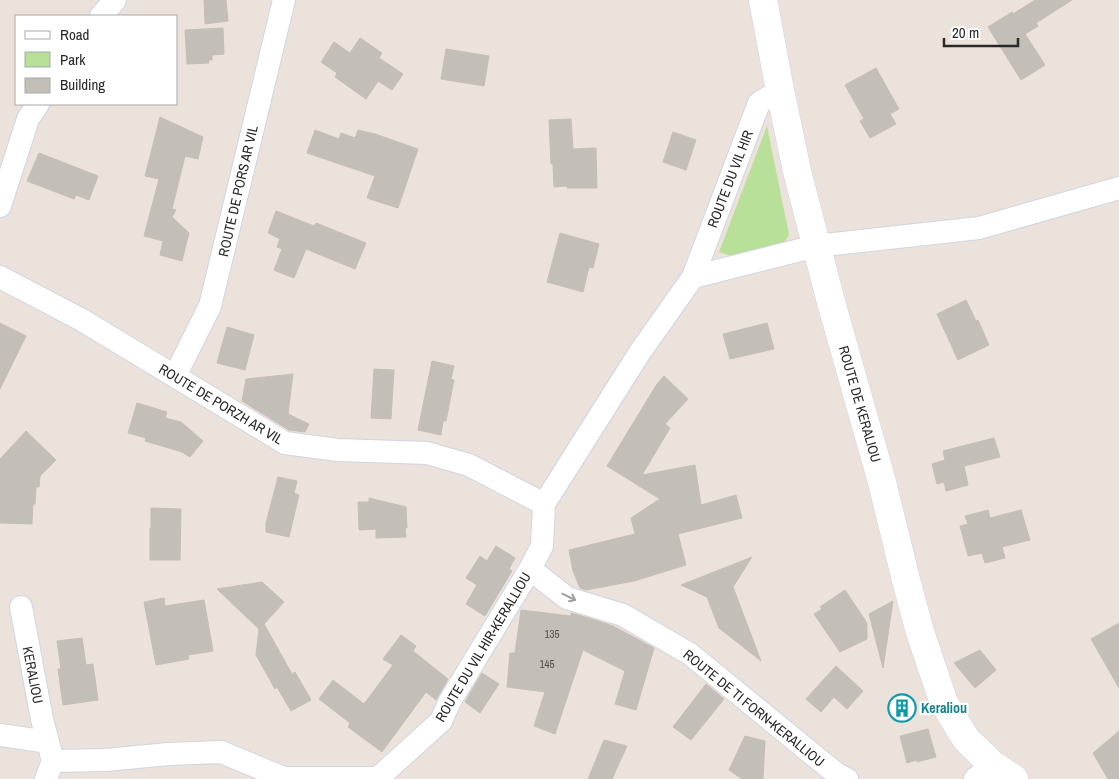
<svg xmlns="http://www.w3.org/2000/svg" width="1119" height="779" viewBox="0 0 1119 779" font-family="'Archivo Narrow',sans-serif">
  <rect width="100%" height="100%" fill="#ebe2db"/>
  <!-- green -->
  <path fill="#b8e099" d="M767,126L789,235L780,249L731,256L719,252Z"/>
  <!-- building -->
  <path fill="#c3beb7" stroke="#c6beb5" d="M204,0H226L228,21L205,24Z
    M1035,0H1072L1036,23L1038,26L1025,34L1045,65L1021,80L988,27L1012,12L1013,14Z
    M223,28L224,54L212,55V60H208L209,63L187,64L185,30Z
    M360,38L382,53L379,58L403,74L392,90L378,81L366,99L335,77L337,73L321,62L334,42L350,53Z
    M446,49L489,56L484,86L441,79Z
    M876,68L899,109L890,114L896,124L870,138L860,121L864,119L845,85Z
    M160,117L203,137L198,159L185,156L172,209L176,210L172,217L189,233L182,261L160,255L163,241L144,236L159,179L145,176Z
    M571,119L573,149L596,148L597,188H567V186L554,187L553,164H551L549,120Z
    M315,130L339,139L341,133L355,138L358,130L375,134L418,149L398,208L367,198L375,176L307,153Z
    M673,132L696,140L686,170L663,162Z
    M39,153L98,176L89,200L76,195L74,199L27,181Z
    M276,211L314,226L316,223L366,243L355,269L306,249L294,278L274,270L282,249L277,247L280,239L268,233Z
    M560,233L599,244L593,268L589,267L583,292L547,282Z
    M966,300L976,321L978,320L989,345L958,360L937,314Z
    M0,323L26,336L0,389Z
    M767,323L774,349L730,359L723,334Z
    M227,327L254,335L245,370L217,363Z
    M432,361L454,366L451,379L454,380L446,421H443L441,435L418,430Z
    M374,369L394,370L391,419L371,418Z
    M293,374L288,414L309,424L305,432L289,430L242,401L246,379Z
    M664,376L688,399L665,424L670,428L642,475L695,465L701,505L736,495L742,518L678,534L686,565L634,581L586,590L580,588L573,571L569,550L635,534L631,518L660,499L607,466L657,384Z
    M137,403L167,412L165,418L181,422L203,441L190,457L182,452L145,441L146,438L128,433Z
    M26,431L56,460L40,476L39,487H36L35,504H33L32,524L0,523V459Z
    M994,438L1000,457L964,466L968,485L946,491L944,482L937,484L932,464L945,460L943,451Z
    M278,477L297,481L294,493L299,495L289,537L266,532V523Z
    M369,498L406,507L407,528H405L406,537L376,538V529L359,530L358,502H369Z
    M151,508L181,509L180,560H150V528H151Z
    M988,510L990,518L1021,510L1030,540L1002,547L1005,558L985,563L982,553L968,556L960,526L968,524L965,516Z
    M496,546L515,558L509,569L512,571L485,616L466,604L477,585L466,578L480,556L487,561Z
    M752,557L733,587L761,661L719,628L707,597L681,585Z
    M262,582L284,602L264,624L292,674L295,672L311,700L291,711L277,687L275,689L256,655L259,629L217,589Z
    M845,590L867,623V639L840,652L814,614L822,609L820,607Z
    M164,598L165,606L204,600L213,651L188,655L189,659L156,665L144,602Z
    M893,601L883,668L869,614Z
    M521,610L571,616V613L592,619L613,626L654,648L636,710L615,704L625,671L583,650L555,734L534,726L545,692L507,687L510,653H515Z
    M1119,623V688L1091,639Z
    M401,635L416,646L413,651L448,679L436,700L426,692L382,752L348,727L350,723L319,699L333,680L364,704L393,665L383,659Z
    M82,638L86,665L93,664L98,700L63,705L58,669H61L57,641Z
    M980,650L996,670L975,688L954,663Z
    M836,666L863,691L847,709L834,697L821,712L806,699Z
    M482,673L499,684L480,713L465,702Z
    M706,684L724,699L691,740L673,727Z
    M928,729L936,757L917,762V760L907,763L900,736Z
    M1119,731V779H1108L1093,753Z
    M745,736L765,741L763,779H742L729,770Z
    M604,740L627,746L612,779H588Z"/>
  <g fill="none" stroke-linecap="round" stroke-linejoin="round">
    <!-- street casing -->
    <g stroke="#d0d5e1" stroke-width="24">
      <path id="street" d="M101,16L115,0
        M0,206L28,119L38,104
        M0,277L82,320L285,443L338,450L427,453L469,465L544,504
        M693,277L816,246L979,228L1119,188
        M175,376L210,306L284,0
        M530,569L567,598L623,615L690,654L817,758L837,774L847,779
        M21,607L42,719L53,761
        M0,735L48,742
        M46,779L53,761L106,760L168,754L221,752L284,778H378L441,721L450,701L530,569L542,546L544,504L640,352L693,277L759,103L780,90
        M975,779L993,765"/>
    </g>
    <!-- secondary casing -->
    <g stroke="#d0d5e1" stroke-width="29">
      <path id="secondary" d="M763,0L780,90L797,171L831,302L882,482L906,580L920,632L944,703L966,739L993,765L1014,779"/>
    </g>
    <!-- street -->
    <use href="#street" stroke="#fff" stroke-width="22"/>
    <!-- secondary -->
    <use href="#secondary" stroke="#fff" stroke-width="28"/>
  </g>
  <!-- one-way arrows -->
  <defs><path id="oneway-shaft" d="M-6 0H5M1.5-3L5.5 0L1.5 3" fill="none" stroke-width="1.6" stroke-linecap="round" stroke-linejoin="round" transform="scale(1.25)"/></defs>
  <use stroke="#9f9f9f" href="#oneway-shaft" transform="translate(569 597) rotate(26)"/>
  <!-- icons -->
  <defs>
    <g id="building-ring" transform="scale(1.4375)"><circle r="9.5" fill="#fff" stroke="#0f9aa8" stroke-width="1.5"/><path d="M-4-6H4V6H1V3H-1V6H-4ZM-2.5-4.3h1.7v1.8h-1.7ZM.8-4.3h1.7v1.8H.8ZM-2.5-1h1.7V.8h-1.7ZM.8-1h1.7V.8H.8Z" fill="#0f9aa8"/></g>
  </defs>
  <g fill-rule="evenodd">
    <use href="#building-ring" x="902" y="708"/>
  </g>
  <g text-anchor="middle" dominant-baseline="central" stroke-width="4.5" stroke-linejoin="round" paint-order="stroke">
    <!-- number labels -->
    <g font-size="11" fill="#504e4c">
      <text x="552" y="634">135</text>
      <text x="547" y="664">145</text>
    </g>
    <!-- street labels -->
    <g font-size="14" fill="#292929" stroke="#fff">
      <text transform="translate(730 179) rotate(-69)">ROUTE DU VIL HIR</text>
      <text transform="translate(238 191) rotate(-77)">ROUTE DE PORS AR VIL</text>
      <text transform="translate(221 404) rotate(31)">ROUTE DE PORZH AR VIL</text>
      <text transform="translate(860 404) rotate(74)">ROUTE DE KERALIOU</text>
      <text transform="translate(483 647) rotate(-59)">ROUTE DU VIL HIR-KERALLIOU</text>
      <text transform="translate(33 675) rotate(79)">KERALIOU</text>
      <text transform="translate(754 708) rotate(39)">ROUTE DE TI FORN-KERALLIOU</text>
    </g>
    <!-- culture labels -->
    <g font-size="14" font-weight="bold" fill="#0d838f" stroke="#fff" text-anchor="start">
      <text x="921" y="708">Keraliou</text>
    </g>
  </g>
  <!-- legend -->
  <rect x="15" y="15" width="162" height="90" fill="#ffffff" stroke="#a9a9a9"/>
  <rect x="25" y="31" width="25" height="8" fill="#ffffff" stroke="#a9a9a9"/>
  <text x="60" y="40" font-size="15" fill="#292929">Road</text>
  <rect x="25" y="52" width="25" height="15" fill="#b8e099" stroke="#a9a9a9"/>
  <text x="60" y="65" font-size="15" fill="#292929">Park</text>
  <rect x="25" y="78" width="25" height="15" fill="#c3beb7" stroke="#a9a9a9"/>
  <text x="60" y="90" font-size="15" fill="#292929">Building</text>
  <!-- scale -->
  <path d="M944 38v8h74v-8" fill="none" stroke="#292929" stroke-width="2.5"/>
  <text x="952" y="38" font-size="15" fill="#292929" stroke="#ffffff" stroke-width="4" paint-order="stroke">20 m</text>
</svg>
